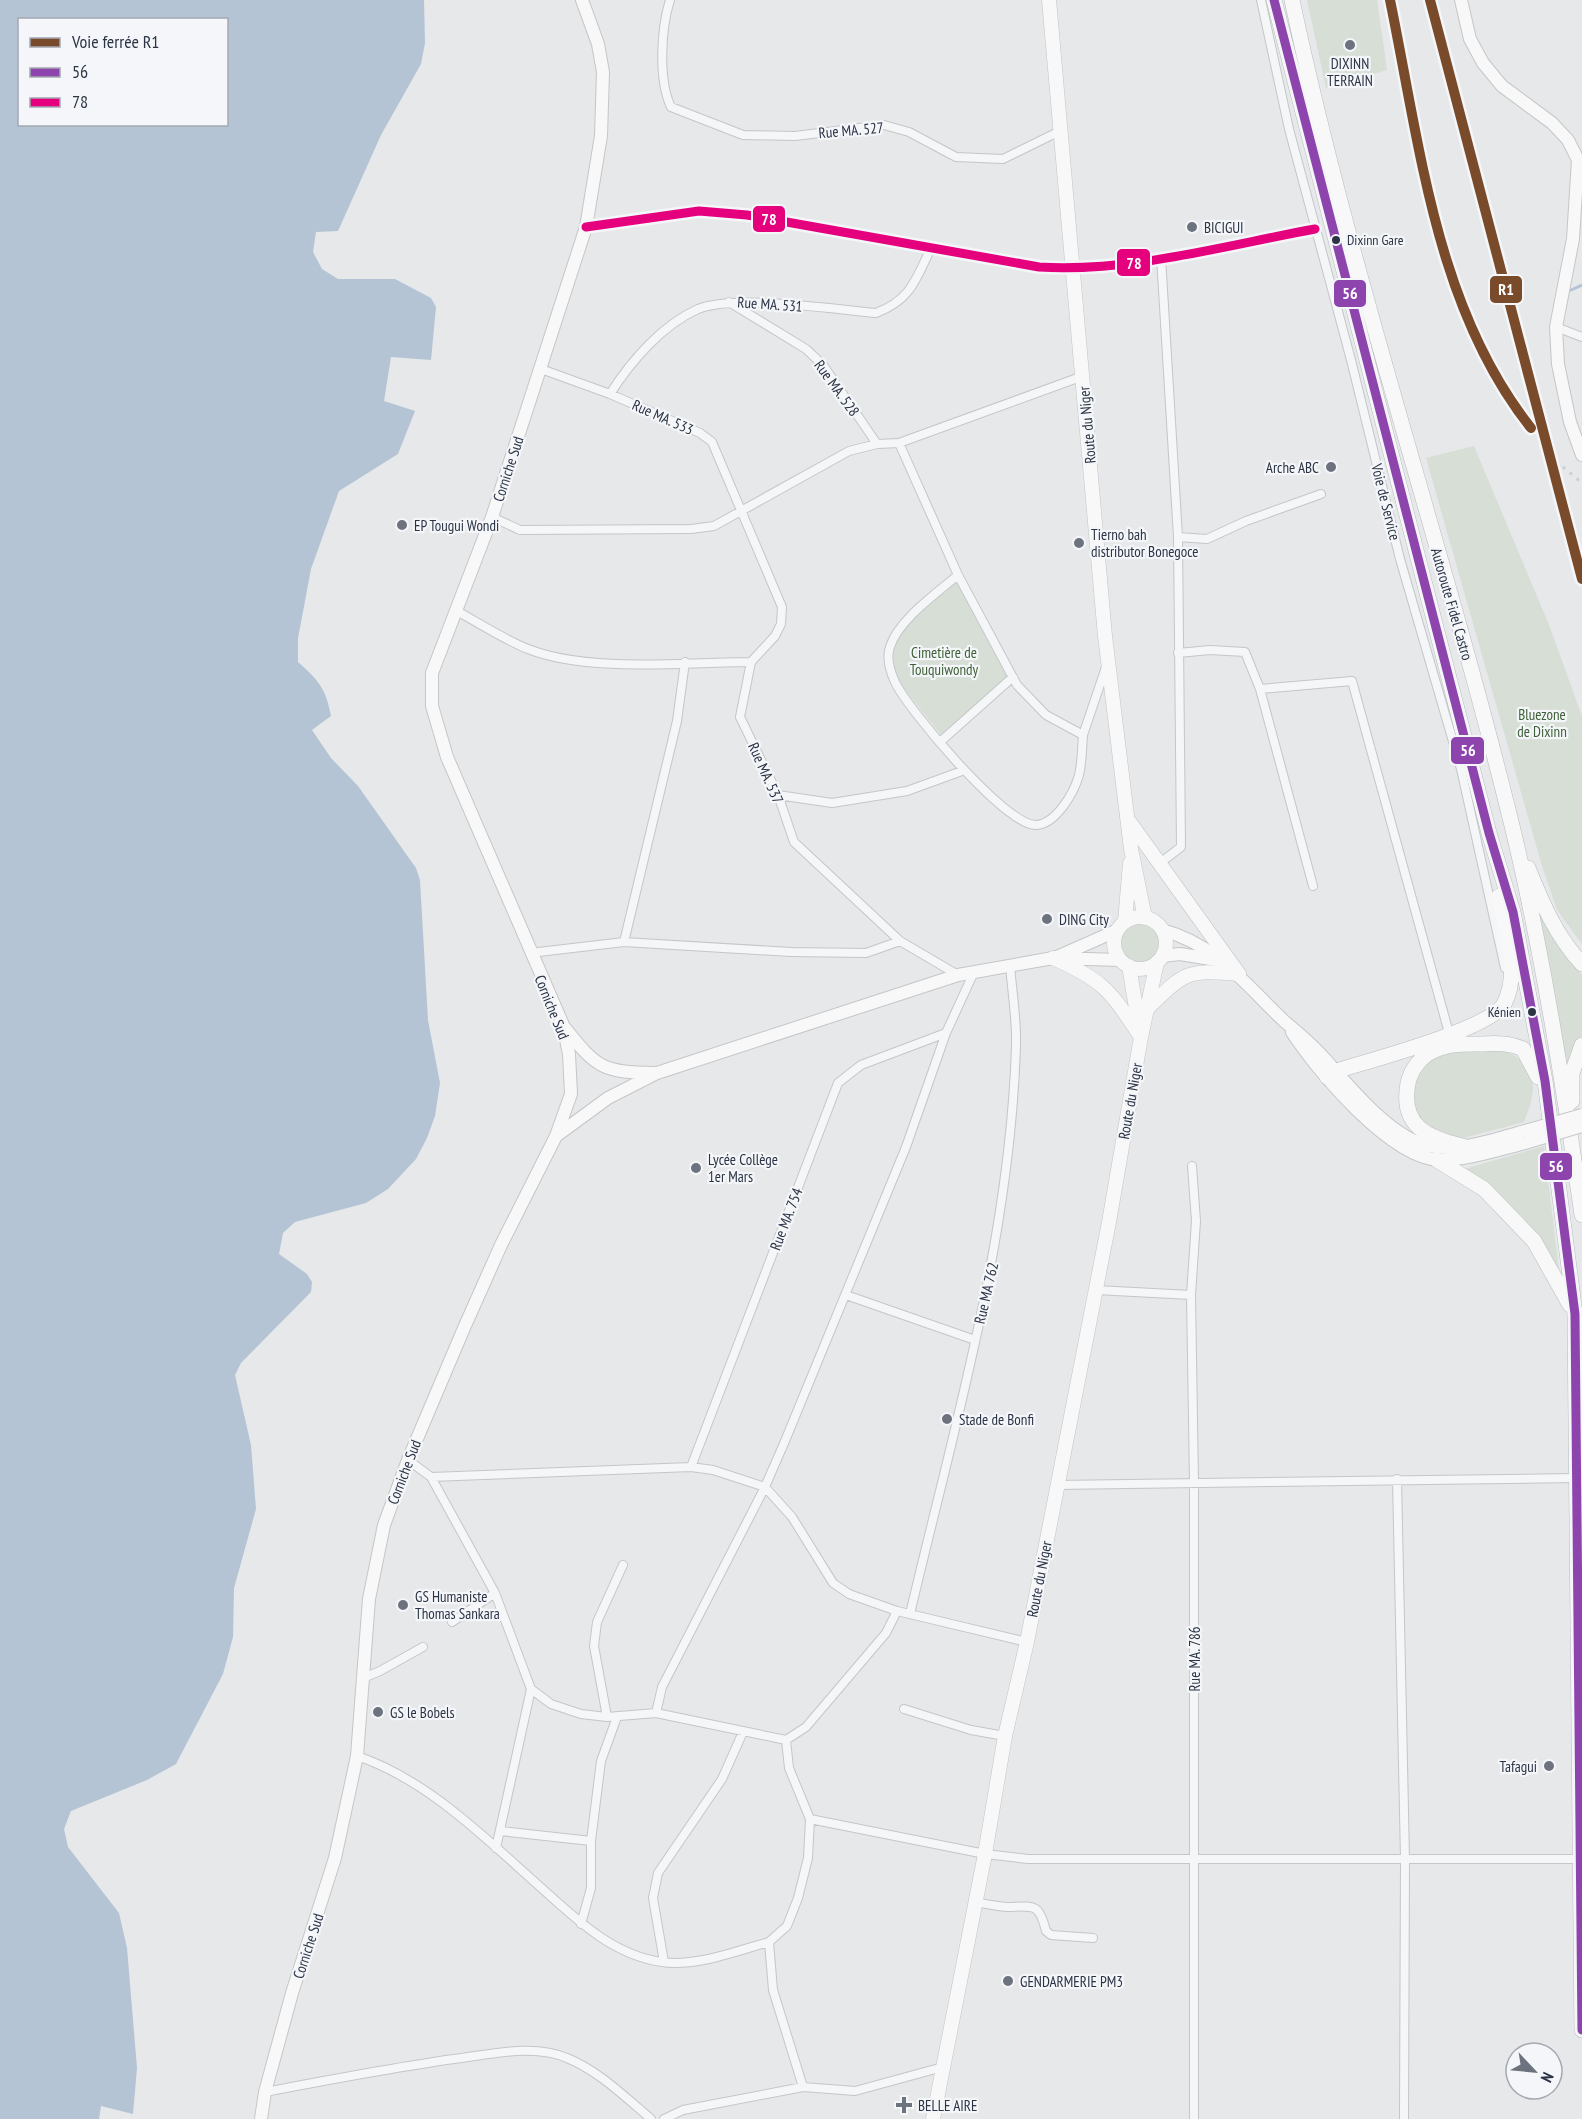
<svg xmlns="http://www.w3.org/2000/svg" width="1582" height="2119" viewBox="0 0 1582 2119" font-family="'PT Sans Narrow',sans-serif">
  <rect width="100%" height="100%" fill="#e6e8ea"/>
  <!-- green -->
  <path fill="#d6ded6" d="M1307,0H1377L1387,70L1326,88Z
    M1474,446L1549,625L1582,716V944L1557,910L1542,866L1426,458Z
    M957,580L1009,677L942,736L897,680L888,662L902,629Z
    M1530,893L1556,941L1582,975V1036L1573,1049L1566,1089Z
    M1116 943a23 23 0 1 1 46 0a23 23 0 1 1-46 0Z
    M1502,1049C1539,1066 1538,1087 1524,1122L1452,1141L1438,1138L1411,1108C1412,1100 1410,1087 1413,1080C1429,1046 1470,1049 1502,1049Z
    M1544,1146L1560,1279L1464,1169Z"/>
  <!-- water -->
  <path fill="#b4c4d5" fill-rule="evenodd" d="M0,0H424L425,43L421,64L381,135L338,231L316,232L313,252L322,269L338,279H395L431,298L436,307L431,360L391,357L384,401L415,411L398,454L339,491L311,569L298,638V662C318,680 326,688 331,716L312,730L331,758L358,786L416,868L420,880L428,1020L440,1083L435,1116L427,1138L416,1159L388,1189L366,1203L295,1222L283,1233L279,1254L307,1274L312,1282L311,1292L241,1363L235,1375L251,1445L256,1509L234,1588L233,1637L223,1674L176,1764L147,1780L71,1811L64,1829L68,1847L119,1913L127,1948L137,2068L133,2114L101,2106L99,2119H0ZM20,20H226V124H20Z"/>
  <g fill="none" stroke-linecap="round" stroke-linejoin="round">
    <!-- stream -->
    <path stroke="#b4c4d5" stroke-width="3" d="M1571,290L1582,285"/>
    <!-- street casing -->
    <g stroke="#c4c6c8" stroke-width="10">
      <path id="street" d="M670,0C661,28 658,80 671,107L743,135L795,136L884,125L909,132L956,157L1003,159L1060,131
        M1261,0L1289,129L1351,360L1400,559L1461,769L1505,968
        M586,227L699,211L747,215L1039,267C1128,273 1227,245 1315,229
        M729,302L806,349L823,365L877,444
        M1556,327L1582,337
        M541,369L610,394L700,433L712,442L782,607L781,624L775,636L751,662L740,717L778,795L794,842L900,941L958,975
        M610,394C631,361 662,325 698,309C735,294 833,309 876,313C911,300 916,279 931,248
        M899,443L958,575L1017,685L1046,715L1083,735L1106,667
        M492,517L520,530L691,529L714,526L849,451L877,444L899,443L1083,376
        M1178,537L1207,539L1246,521L1321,494
        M958,575C937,593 898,620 890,647C886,658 890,671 895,682C908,710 1006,826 1036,825C1056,824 1074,793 1079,775C1082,763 1082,748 1083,735
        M455,610C479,623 503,639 528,649C589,673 685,662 751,662
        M1178,653L1210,650L1245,652L1260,689L1313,886
        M1260,689L1352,681L1449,1033
        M940,742L1013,677
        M778,795L832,803L907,791L962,771
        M1160,863L1181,847L1178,537L1161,257
        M624,942L677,721L685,662
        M530,953L624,942L791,952L866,953L900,941
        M1096,1290L1191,1295L1194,1482V2119
        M846,1295L975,1340
        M1191,1295L1196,1221L1192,1166
        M408,1460L431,1477L495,1593L531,1689L551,1704L581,1714L607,1717L656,1713L786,1740L806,1727L886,1633L897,1611
        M691,1467L838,1083L861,1065L946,1033
        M431,1477L691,1467L713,1470L765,1487L792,1517L833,1583L849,1594L897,1611L1027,1642
        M1397,1479L1405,1859L1404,2119
        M1056,1485L1576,1478
        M910,1614C954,1427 1010,1240 1016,1046C1017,1020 1012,992 1010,965
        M452,1622L495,1593
        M361,1679L380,1671L423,1647
        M904,1709L971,1730L1005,1736
        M656,1713L662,1687L765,1487L785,1441L906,1147L946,1033L974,972
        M607,1717L594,1646L597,1622L623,1565
        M786,1740L789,1768L810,1819L808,1858L798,1898L787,1926L769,1942L773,1990L803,2087
        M357,1756C426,1779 483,1836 537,1884C574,1917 611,1955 662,1962C696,1967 736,1951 769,1942
        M810,1819L985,1854L1028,1859H1580
        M500,1831L591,1841
        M496,1848L531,1689
        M975,1902C986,1904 998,1907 1009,1907C1034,1906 1039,1903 1046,1931L1051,1935L1093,1938
        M581,1924L591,1888V1841L601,1761L617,1717
        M664,1962L653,1898L658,1873L722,1779L743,1732
        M265,2092C328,2080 390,2068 454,2059C489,2055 533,2043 567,2058C599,2071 625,2097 651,2119
        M664,2119L683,2110L803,2087L855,2091L943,2067"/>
    </g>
    <!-- secondary casing -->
    <g stroke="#c4c6c8" stroke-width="14">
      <path id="secondary" d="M1461,0L1470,39L1483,63L1502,86L1552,123L1568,140L1578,160L1573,239L1556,327L1558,364L1570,422L1582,455
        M1162,930C1216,944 1245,984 1284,1021C1298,1033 1312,1044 1324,1058C1349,1086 1386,1132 1422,1144C1455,1155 1494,1139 1525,1131
        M1162,956L1180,954L1217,960
        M1057,957L1118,930
        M565,1028C598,1070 604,1072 656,1073
        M1292,1032C1317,1071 1391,1158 1439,1160C1468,1160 1497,1150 1525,1143
        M556,1136L608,1098L657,1073L958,975L1053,958L1121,960
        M261,2119L265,2092L292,1993L335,1858L357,1756L369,1599L384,1525L408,1460L464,1328L501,1245L556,1136L571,1094L569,1054L563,1025L447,757L432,706V673L492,517L586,227L601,136L603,72L598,44L582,0"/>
    </g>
    <!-- primary casing -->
    <g stroke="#c2c5c8" stroke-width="15">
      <path id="primary" d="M1049,0L1105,636L1131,849L1145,918
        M1129,821L1239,974
        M1114 943a26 26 0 1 1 52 0a26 26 0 1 1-52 0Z
        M1125,922L1130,863
        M1053,958C1105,981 1110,991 1141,1037
        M1129,966L1140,1032
        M1148,1008C1185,972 1187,969 1239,974
        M933,2119L985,1854L1005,1736L1027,1642L1109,1222L1141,1037L1157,962"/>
    </g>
    <!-- highway casing -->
    <g stroke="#b8bbbf" stroke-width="16">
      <path id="highway" d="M1274,0L1489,833L1513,912L1545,1081L1575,1314L1582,2030
        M1292,0C1352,283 1447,557 1515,838C1544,962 1564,1089 1582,1215
        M1528,868C1542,903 1556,936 1582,964
        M1327,1077L1336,1071C1368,1061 1490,1029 1504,1004C1521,973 1505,927 1499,896
        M1572,1101V1073L1582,1045
        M1463,1146C1426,1138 1400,1125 1408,1083C1411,1070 1420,1057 1433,1051C1449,1043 1465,1044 1482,1044C1497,1043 1510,1043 1523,1049L1538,1077
        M1437,1160L1484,1189L1534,1241L1570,1305"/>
    </g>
    <!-- street -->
    <use href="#street" stroke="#f5f6f7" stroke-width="8"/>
    <!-- secondary -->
    <use href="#secondary" stroke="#f8f8f8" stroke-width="12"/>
    <!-- primary -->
    <use href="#primary" stroke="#f8f8f8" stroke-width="14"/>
    <!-- highway -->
    <use href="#highway" stroke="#f8f8f8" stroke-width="15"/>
    <!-- rail -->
    <path stroke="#cecfd2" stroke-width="3" stroke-dasharray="3 6" stroke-linecap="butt" d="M1390,0L1432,204L1462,303L1477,343L1501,386L1537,436
      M1556,461L1582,483"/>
    <!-- secondary-bridge casing -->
    <g stroke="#c4c6c8" stroke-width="14" stroke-linecap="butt">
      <path id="secondary-bridge" d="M1525,1131L1582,1115
        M1525,1143L1582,1126"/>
    </g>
    <!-- secondary-bridge -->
    <use href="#secondary-bridge" stroke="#f8f8f8" stroke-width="12"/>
    <!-- bus-1 casing -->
    <g stroke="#f4f6f9" stroke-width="14">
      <path id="bus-1" d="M1274,0L1489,833L1513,912L1545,1081L1575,1314L1582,2030"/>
    </g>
    <!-- bus-2 casing -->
    <g stroke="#f4f6f9" stroke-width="14">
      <path id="bus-2" d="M586,227L699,211L747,215L1039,267C1128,273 1227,245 1315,229"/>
    </g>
    <!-- bus-1 -->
    <use href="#bus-1" stroke="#8e44ad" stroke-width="9"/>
    <!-- bus-2 -->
    <use href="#bus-2" stroke="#e5007d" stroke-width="9"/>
    <!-- rail-1 casing -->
    <g stroke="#f4f6f9" stroke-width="15">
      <path id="rail-1" d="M1390,0C1420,145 1436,309 1531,428
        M1430,0L1582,579"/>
    </g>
    <!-- rail-1 -->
    <use href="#rail-1" stroke="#7a4b2a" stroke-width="10"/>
  </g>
  <!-- markers -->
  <g fill="#6c737f" stroke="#f4f6f9" stroke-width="2">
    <circle cx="1350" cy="45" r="6"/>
    <circle cx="1192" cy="227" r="6"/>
    <circle cx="1331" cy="467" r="6"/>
    <circle cx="402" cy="525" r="6"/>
    <circle cx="1079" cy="543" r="6"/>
    <circle cx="1047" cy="919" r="6"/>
    <circle cx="696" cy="1168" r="6"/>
    <circle cx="947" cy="1419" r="6"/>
    <circle cx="403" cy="1605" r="6"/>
    <circle cx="378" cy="1712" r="6"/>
    <circle cx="1549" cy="1766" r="6"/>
    <circle cx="1008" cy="1981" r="6"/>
    <path d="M901 2096h6v6h6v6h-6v6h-6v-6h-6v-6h6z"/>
  </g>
  <g fill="#2b3445" stroke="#f4f6f9" stroke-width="2">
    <circle cx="1336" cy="240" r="5"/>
    <circle cx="1532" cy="1012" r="5"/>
  </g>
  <g text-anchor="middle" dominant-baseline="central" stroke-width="4.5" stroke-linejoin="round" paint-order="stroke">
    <!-- bus labels -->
    <g font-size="14" fill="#2b3445" stroke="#f4f6f9" text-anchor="start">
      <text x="1347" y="240">Dixinn Gare</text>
      <text x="1521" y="1012" text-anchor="end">Kénien</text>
    </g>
    <!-- poi labels -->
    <g font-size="15" fill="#2b3445" stroke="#f4f6f9" text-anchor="start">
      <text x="1350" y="63" text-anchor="middle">DIXINN<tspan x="1350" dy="17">TERRAIN</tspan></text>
      <text x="1204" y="227">BICIGUI</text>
      <text x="1319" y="467" text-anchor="end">Arche ABC</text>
      <text x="414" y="525">EP Tougui Wondi</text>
      <text x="1091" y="534">Tierno bah<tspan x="1091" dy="17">distributor Bonegoce</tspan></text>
      <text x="1059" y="919">DING City</text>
      <text x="708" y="1159">Lycée Collège<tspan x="708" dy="17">1er Mars</tspan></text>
      <text x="959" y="1419">Stade de Bonfi</text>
      <text x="415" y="1596">GS Humaniste<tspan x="415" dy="17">Thomas Sankara</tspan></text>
      <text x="390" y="1712">GS le Bobels</text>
      <text x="1537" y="1766" text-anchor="end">Tafagui</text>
      <text x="1020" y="1981">GENDARMERIE PM3</text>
      <text x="918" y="2105">BELLE AIRE</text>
    </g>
    <!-- street labels -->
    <g font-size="15" fill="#2b3445" stroke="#f4f6f9">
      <text transform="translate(851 130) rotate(-5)">Rue MA. 527</text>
      <text transform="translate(770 304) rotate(4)">Rue MA. 531</text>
      <text transform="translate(837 388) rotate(54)">Rue MA. 528</text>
      <text transform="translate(663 417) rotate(24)">Rue MA. 533</text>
      <text transform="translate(1087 425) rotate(-95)">Route du Niger</text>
      <text transform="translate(508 469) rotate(-72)">Corniche Sud</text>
      <text transform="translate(1386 502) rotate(76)">Voie de Service</text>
      <text transform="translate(1452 604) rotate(74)">Autoroute Fidel Castro</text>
      <text transform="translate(766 773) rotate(66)">Rue MA. 537</text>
      <text transform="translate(552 1007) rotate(68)">Corniche Sud</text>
      <text transform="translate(1130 1101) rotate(-80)">Route du Niger</text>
      <text transform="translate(786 1219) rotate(-69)">Rue MA. 754</text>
      <text transform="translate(986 1293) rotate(-77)">Rue MA 762</text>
      <text transform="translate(404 1472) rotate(-69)">Corniche Sud</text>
      <text transform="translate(1039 1579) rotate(-79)">Route du Niger</text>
      <text transform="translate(1194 1659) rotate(-90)">Rue MA. 786</text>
      <text transform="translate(308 1946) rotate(-72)">Corniche Sud</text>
    </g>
    <!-- park labels -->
    <g font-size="15" fill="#3f6138" stroke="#f4f6f9">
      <text x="944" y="652">Cimetière de<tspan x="944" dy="17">Touquiwondy</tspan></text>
      <text x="1542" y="714">Bluezone<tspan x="1542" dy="17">de Dixinn</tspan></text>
    </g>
  </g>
  <g stroke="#f4f6f9" stroke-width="2">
    <rect x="752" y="205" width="34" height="28" rx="6" fill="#e5007d"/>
    <rect x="1116" y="248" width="35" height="29" rx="6" fill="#e5007d"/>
    <rect x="1489" y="275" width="34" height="29" rx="6" fill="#7a4b2a"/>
    <rect x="1333" y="279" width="34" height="29" rx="6" fill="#8e44ad"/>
    <rect x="1450" y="736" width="35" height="29" rx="6" fill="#8e44ad"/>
    <rect x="1539" y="1152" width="34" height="29" rx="6" fill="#8e44ad"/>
  </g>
  <g font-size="16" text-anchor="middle" font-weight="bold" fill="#fff">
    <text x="769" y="225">78</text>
    <text x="1134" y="269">78</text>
    <text x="1506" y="295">R1</text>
    <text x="1350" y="299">56</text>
    <text x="1468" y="756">56</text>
    <text x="1556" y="1172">56</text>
  </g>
  <!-- legend -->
  <rect x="18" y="18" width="210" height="108" fill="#f4f6f9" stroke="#a4a8b1" stroke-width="1.5"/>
  <rect x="30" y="38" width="30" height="9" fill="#7a4b2a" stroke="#a4a8b1" stroke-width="1.5"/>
  <text x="72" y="48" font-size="18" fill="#2b3445">Voie ferrée R1</text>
  <rect x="30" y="68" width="30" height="9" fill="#8e44ad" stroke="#a4a8b1" stroke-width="1.5"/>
  <text x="72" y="78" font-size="18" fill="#2b3445">56</text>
  <rect x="30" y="98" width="30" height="9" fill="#e5007d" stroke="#a4a8b1" stroke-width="1.5"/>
  <text x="72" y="108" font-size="18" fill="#2b3445">78</text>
  <!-- north arrow -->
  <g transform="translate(1534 2071) rotate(116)"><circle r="28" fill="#f4f6f9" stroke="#a4a8b1" stroke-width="1.5"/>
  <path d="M0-4.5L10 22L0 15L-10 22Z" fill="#6c737f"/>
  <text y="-9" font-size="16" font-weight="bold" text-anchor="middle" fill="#2b3445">N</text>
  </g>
</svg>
